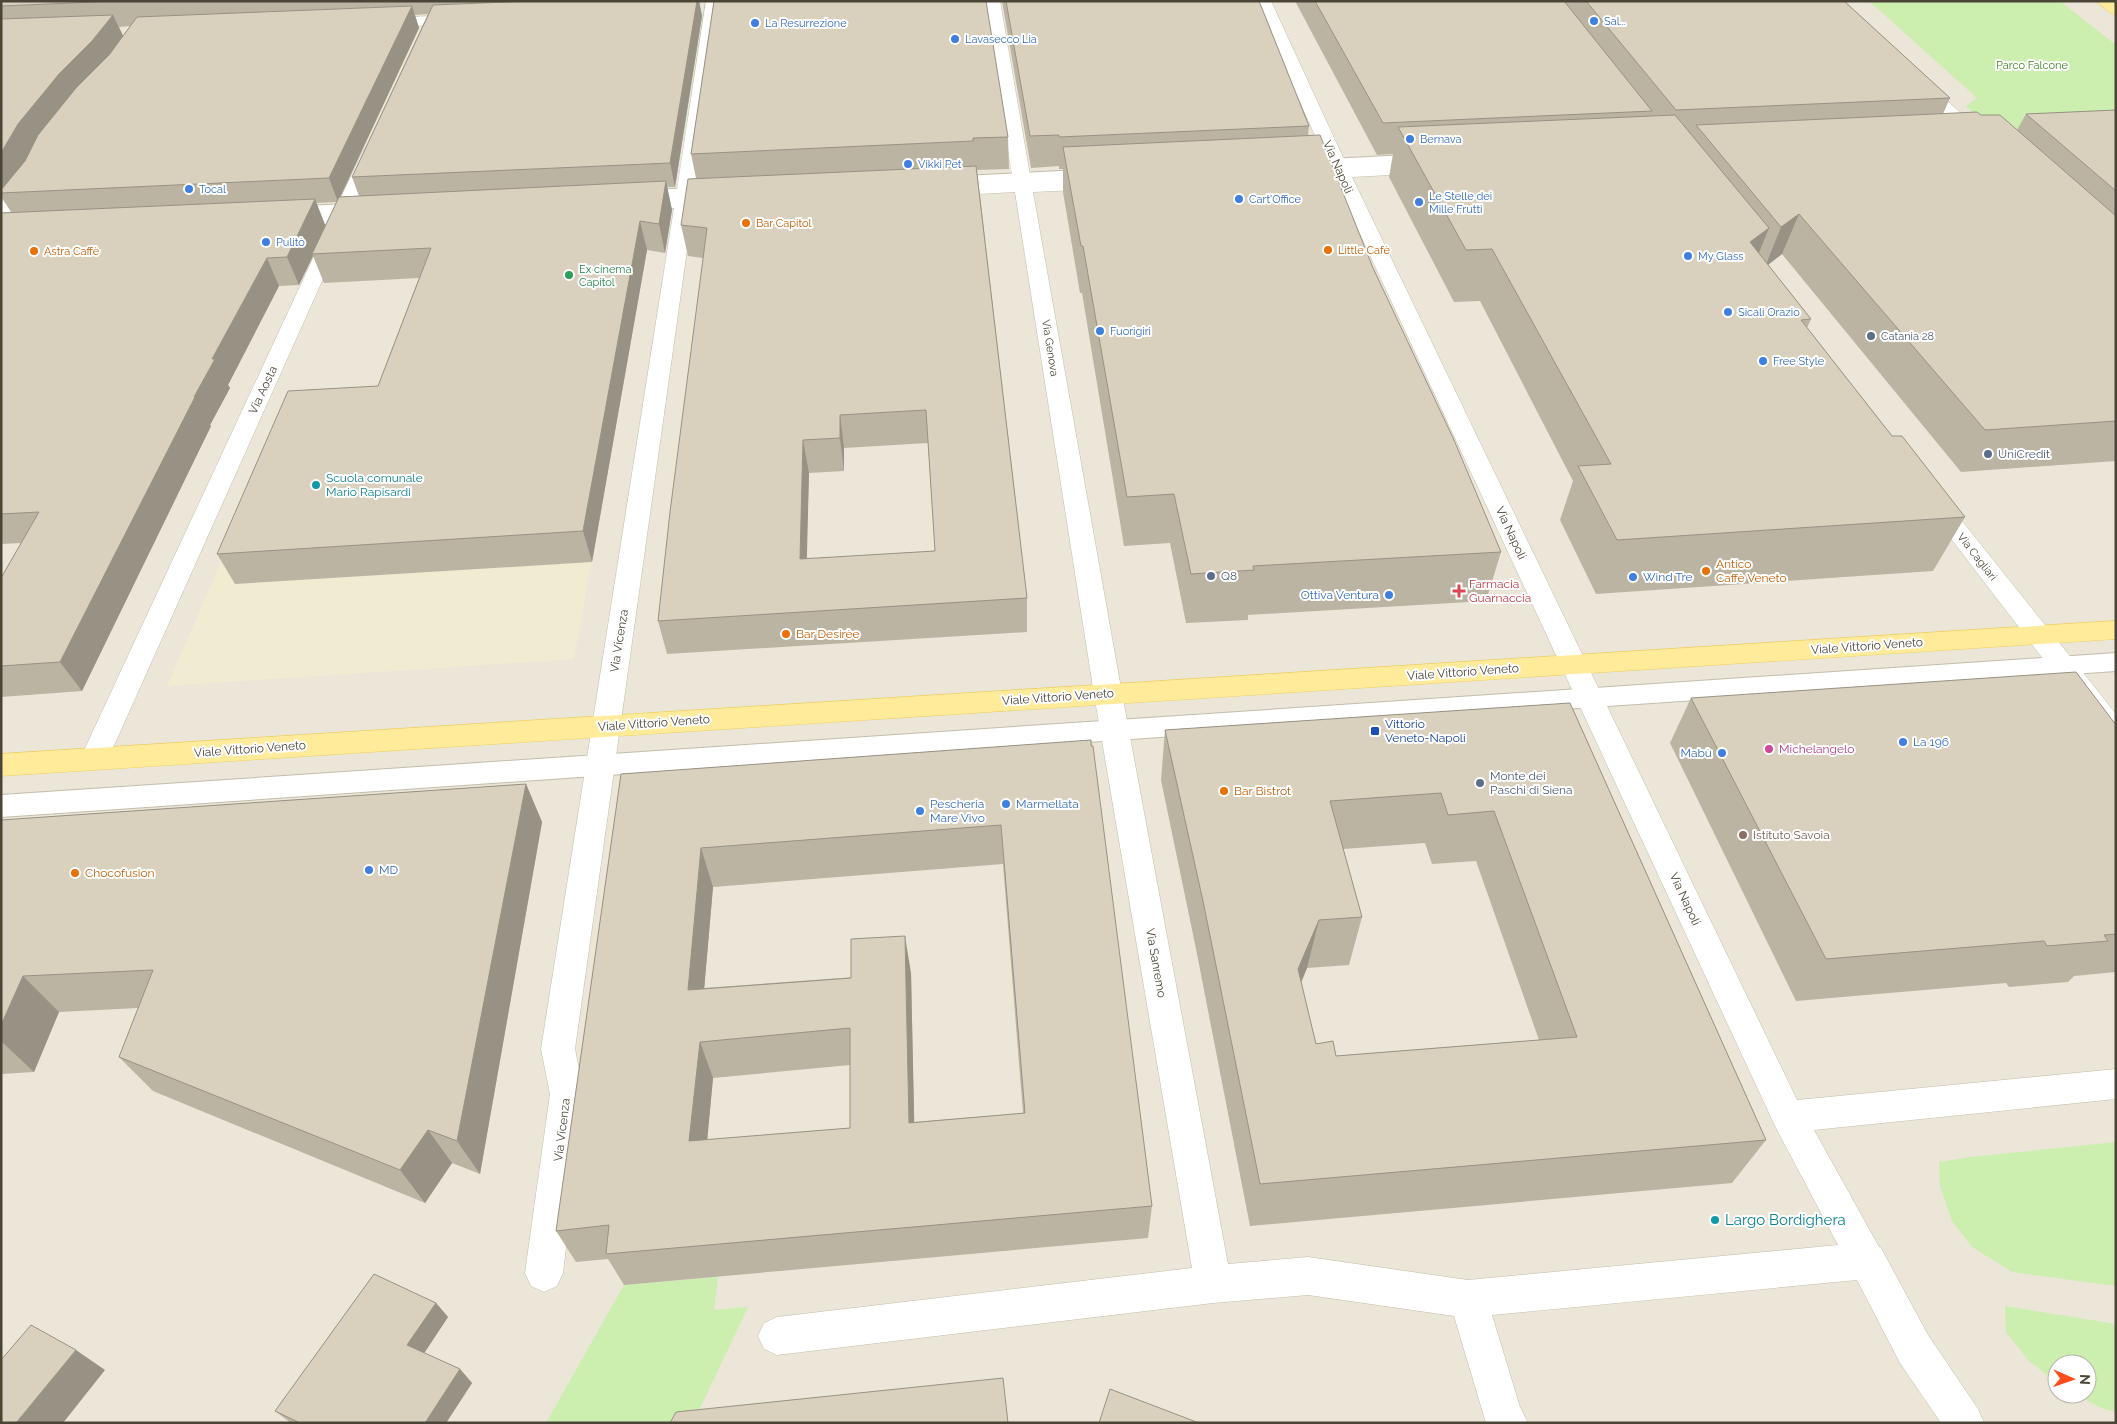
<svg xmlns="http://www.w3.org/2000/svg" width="2117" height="1424" viewBox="0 0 2117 1424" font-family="Raleway,sans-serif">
  <rect width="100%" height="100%" fill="#f6f3ea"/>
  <!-- residential -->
  <path fill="#ebe6d7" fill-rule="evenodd" d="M1,1H2116V1423H1ZM2057,1364H2087V1394H2057Z"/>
  <!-- education -->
  <path fill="#f1ebd2" d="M624,383L574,659L167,686L291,401Z"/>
  <!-- green -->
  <path fill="#cceeaf" d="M1869,1H2060L2116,45V124L1992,130L1966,106L1977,98Z
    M2116,1142V1286L2012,1272L1972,1247L1952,1221L1940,1186L1939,1162L1971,1157Z
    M718,1277L714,1310L748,1307L693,1423H546L624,1285Z
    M2005,1306L2116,1324V1412L2101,1408L2075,1394H2087V1364H2057V1383L2029,1361L2006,1332Z"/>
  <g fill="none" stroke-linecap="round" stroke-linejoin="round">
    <!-- lane casing -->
    <g stroke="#c3bdab" stroke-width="2">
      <path id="lane" d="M1428,154L1434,155L1437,159L1434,163L1310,170L1304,169L1301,165L1304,161L1310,160Z
        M1099,169L1105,170L1108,174L1105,178L943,187L937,186L934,182L937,178L943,177Z
        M711,187L717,188L720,192L717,196L633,201L627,200L624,196L627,192L633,191Z
        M369,203L375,204L378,208L375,212L283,217L277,216L274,212L277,208L283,207Z
        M2116,653V671L1,817V795Z"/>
    </g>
    <!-- street casing -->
    <g stroke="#c3bdab" stroke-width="1">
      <path id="street" d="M706,1H722L694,196L721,194L728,196L730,200L728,204L693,207L575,1049L584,1094L563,1273L557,1286L544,1292L531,1286L525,1273L550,1094L541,1049L674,208L632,210L625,208L623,204L625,200L632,198L676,196Z
        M984,1H1000L1031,181L1101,177L1108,179L1110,183L1108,187L1101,189L1033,192L1122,694L1228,1264L1308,1257L1468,1280L1838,1245L1776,1128L1334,178L1296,180L1290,178L1287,174L1290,170L1329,167L1255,1H1271L1347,166L1428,163L1434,164L1437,168L1434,172L1428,173L1352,177L1797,1100L2116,1069V1099L1814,1130L1879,1247L1881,1248L1928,1335L1978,1409L1984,1423H1941L1900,1363L1857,1280L1492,1315L1520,1407L1528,1423H1486L1454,1316L1308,1295L1213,1303L777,1355L764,1349L758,1336L764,1323L777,1317L1192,1268L1094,694L1015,192L942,196L935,194L933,190L935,186L942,184L1013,181Z
        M463,15L469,17L471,20L469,23L379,28L373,26L371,23L373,20L379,18Z
        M1918,78L1924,79L1984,135L1987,139L1984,143L1978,144L1972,143L1912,87L1910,83L1912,79Z
        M371,148L377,149L380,153L354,212L374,213L377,217L374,221L348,223L108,759L104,767L94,770L84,767L80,759L329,224L285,226L278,224L275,220L278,216L285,214L334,212L362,153L365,149Z
        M30,172L37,174L39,178L8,220L1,222V203L23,174Z
        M1934,493L1942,496L2116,714V744L2106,741L1926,506L1922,501L1926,496Z"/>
    </g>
    <!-- primary casing -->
    <g stroke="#f0d05e" stroke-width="1">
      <path id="primary" d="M2096,1H2114L2116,15L2111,13Z
        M2116,621V639L1,776V754Z"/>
    </g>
    <!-- lane -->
    <use href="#lane" fill="#fff" fill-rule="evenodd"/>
    <!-- street -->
    <use href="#street" fill="#fff" fill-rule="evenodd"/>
    <!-- primary -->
    <use href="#primary" fill="#ffeb9a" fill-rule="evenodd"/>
  </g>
  <!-- wall -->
  <path fill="#bbb4a3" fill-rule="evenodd" d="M1,1H699L702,16L675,187H667L672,210L665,253L647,250L592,562L235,584L217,554L378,386L419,278L324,283L313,256L299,285L279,286L228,385L230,388L210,425L211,426L82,691L1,697V578L21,543L1,544V213L11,212L2,198L1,200ZM428,14L352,177L359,196L340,197L419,28L415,15ZM130,26L123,36L119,27ZM337,202L325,226L316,203Z
    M714,1L1008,137L1009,169L977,170L1027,598V632L667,654L658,621L703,258L688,256L681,225L696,178L691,154ZM928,443L935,551L806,559L809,473L844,471V448Z
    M1002,1H1259L1309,126L1308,136L1373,268L1501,552L1486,601L1248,615V620L1186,623L1170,543L1124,546L1082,293H1080L1063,192V169H1059V166L1031,168Z
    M1295,1H1844L1950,98L1943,114L1981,115L2017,130L2026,114L2116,110V461L1961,472L1782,254L1768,265L1811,319L1807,328L1892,436L1965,517L1933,571L1596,594L1560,520L1573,481L1480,301L1454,302L1389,177L1393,154L1377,155Z
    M1691,698L2116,725V972L2074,976L2068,982L2009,987L2006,983L1796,1001L1670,743Z
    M1570,703L1766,1140L1732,1183L1250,1226L1196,949L1161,780L1165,730ZM1425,843L1432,864L1476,861L1539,1040L1336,1056L1316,1044L1301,983L1307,968L1349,965L1362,917L1343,849Z
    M1091,740L1152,1206L1148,1238L624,1285L608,1259L576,1262L556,1231L621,774ZM1003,864L1023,1113L914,1122L911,973L704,988L713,887ZM850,1065V1128L707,1140L713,1078Z
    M526,784L542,822L480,1174L452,1163L425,1203L153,1091L119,1057L138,1008L59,1012L34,1072L1,1074V820Z
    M436,1303L448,1317L424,1353L460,1369L472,1383L446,1423H291L275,1411Z"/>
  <!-- shaded-wall -->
  <path fill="#989285" d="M697,1H699L702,16L675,187L670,163Z
    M412,6L419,28L338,202L329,178Z
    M113,15L125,40L1,193V153L18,124L59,74Z
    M666,181L672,210L665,253L659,224Z
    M315,199L326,227L312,254L313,256L299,285L287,257Z
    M1799,214L1782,254L1765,267L1781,227Z
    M640,221L647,250L592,562L583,531Z
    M1769,228L1748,280L1750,242Z
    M267,258L279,286L228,385L230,388L210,425L211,426L82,691L60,662L194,397L212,359Z
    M840,415L844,448V471L840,438Z
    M803,440L809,473L806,593L800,559Z
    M526,784L542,822L480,1174L457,1141Z
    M701,848L713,887L701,1026L688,990Z
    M1319,920L1307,968L1287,1016L1298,969Z
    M905,936L911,973L915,1157L909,1123Z
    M23,976L59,1012L34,1072L1,1041V1025Z
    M700,1042L713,1078L704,1175L689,1141Z
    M428,1130L452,1163L425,1203L400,1170Z
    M436,1303L448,1317L421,1358L407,1345Z
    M76,1350L105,1370L63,1423H16Z
    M460,1369L472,1383L446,1423H425Z"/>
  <!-- building -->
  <path fill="#d9d1be" stroke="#989285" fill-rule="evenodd" d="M1,1H118L1,6Z
    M531,1H697L670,163L352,177L433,5Z
    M714,1H986L1008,137L973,138V141L691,154Z
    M1006,1H1259L1309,126L1059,137V135L1030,136Z
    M1315,1H1564L1652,111L1383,123Z
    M1586,1H1844L1950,98L1676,110Z
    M412,6L329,178L1,193V190L25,161L38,135L76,88L109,55L137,17Z
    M113,15L92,41L59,74L18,124L1,153V19Z
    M2116,110V191L2026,114Z
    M1977,112L1981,115H2000L2116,216V421L1985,430L1799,214L1781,227L1696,125Z
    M1675,115L1769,228L1750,242L1811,319L1801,320L1892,436H1902L1965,517L1617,540L1578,466L1611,464L1492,249L1466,250L1398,127Z
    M1320,135L1373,268L1454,440L1501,552L1253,566L1254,570L1191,574L1174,494L1127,497L1083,246H1081L1063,147Z
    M976,166L1027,598L658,621L670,512L707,228L681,225L688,179ZM926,410L935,551L800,559L803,440L840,438V415Z
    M666,181L659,224L640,221L583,531L217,554L288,391L378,386L431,248L312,254L339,197Z
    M315,199L287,257L267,258L212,359H215L194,397H195L60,662L1,666V578L39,512L1,514V213Z
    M2076,672L2116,725V934L2104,935L2108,941L2047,946L2044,941L1826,959L1691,698Z
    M1570,703L1766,1140L1260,1184L1203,901L1165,730ZM1441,793L1448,815L1494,811L1577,1037L1336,1056L1333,1041L1316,1044L1298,969L1319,920L1362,917L1330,801Z
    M1091,740V746H1093L1152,1206L606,1254L609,1225L556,1231L621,774ZM1001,825L1025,1113L909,1123L905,936L851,939V978L688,990L701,848ZM850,1028V1128L689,1141L700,1042Z
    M526,784L457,1141L428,1130L400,1170L119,1057L153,970L23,976L1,1025V820Z
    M374,1274L436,1303L407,1345L460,1369L425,1423H297L298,1422L275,1411Z
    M31,1325L76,1350L16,1423H1V1360Z
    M1003,1378L1008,1423H670L676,1412Z
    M1110,1389L1199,1423H1099Z"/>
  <!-- markers -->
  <g fill="#3f7fe0" stroke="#fff" stroke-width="2">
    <circle cx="1594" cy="21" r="5"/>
    <circle cx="755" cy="23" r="5"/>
    <circle cx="955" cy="39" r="5"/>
    <circle cx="1410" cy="139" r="5"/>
    <circle cx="908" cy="164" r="5"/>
    <circle cx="189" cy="189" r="5"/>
    <circle cx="1239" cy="199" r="5"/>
    <circle cx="1419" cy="202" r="5"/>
    <circle cx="266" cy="242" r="5"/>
    <circle cx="1688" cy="256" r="5"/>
    <circle cx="1728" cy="312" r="5"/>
    <circle cx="1100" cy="331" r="5"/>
    <circle cx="1763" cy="361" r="5"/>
    <circle cx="1633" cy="577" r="5"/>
    <circle cx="1389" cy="595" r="5"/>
    <circle cx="1903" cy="742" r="5"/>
    <circle cx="1722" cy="753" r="5"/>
    <circle cx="1006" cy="804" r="5"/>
    <circle cx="920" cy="811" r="5"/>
    <circle cx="369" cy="870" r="5"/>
  </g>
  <g fill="#e8710a" stroke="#fff" stroke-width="2">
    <circle cx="746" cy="223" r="5"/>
    <circle cx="1328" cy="250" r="5"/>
    <circle cx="34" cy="251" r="5"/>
    <circle cx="1706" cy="571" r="5"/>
    <circle cx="786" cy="634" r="5"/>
    <circle cx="1224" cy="791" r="5"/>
    <circle cx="75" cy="873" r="5"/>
  </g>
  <circle fill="#2e9e5b" stroke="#fff" stroke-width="2" cx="569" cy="275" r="5"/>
  <g fill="#5c6f8a" stroke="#fff" stroke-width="2">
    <circle cx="1871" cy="336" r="5"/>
    <circle cx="1988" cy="454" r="5"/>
    <circle cx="1211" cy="576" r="5"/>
    <circle cx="1480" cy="783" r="5"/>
  </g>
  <g fill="#0f9aa8" stroke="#fff" stroke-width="2">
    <circle cx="316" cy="485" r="5"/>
    <circle cx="1715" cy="1220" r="5"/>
  </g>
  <path fill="#e0444e" stroke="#fff" stroke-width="2" d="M1456.5 583.5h5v5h5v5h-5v5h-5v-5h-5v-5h5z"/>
  <rect fill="#1a4fb4" stroke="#fff" stroke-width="2" x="1370" y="726" width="10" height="10" rx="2.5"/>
  <circle fill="#d1479c" stroke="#fff" stroke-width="2" cx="1769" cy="749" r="5"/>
  <circle fill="#8d6e63" stroke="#fff" stroke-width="2" cx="1743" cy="835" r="5"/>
  <g text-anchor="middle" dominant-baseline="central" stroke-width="4" stroke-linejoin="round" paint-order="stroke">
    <!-- far-shop labels -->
    <g font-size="11" fill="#366cbe" stroke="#fff" text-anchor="start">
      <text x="1604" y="21">Sal...</text>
      <text x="765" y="23">La Resurrezione</text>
      <text x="965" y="39">Lavasecco Lia</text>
      <text x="1420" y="139">Bernava</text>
      <text x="918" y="164">Vikki Pet</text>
      <text x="199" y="189">Tocal</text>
      <text x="1429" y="196">Le Stelle dei<tspan x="1429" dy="13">Mille Frutti</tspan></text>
      <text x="1249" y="199">Cart'Office</text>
      <text x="276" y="242">Pulitò</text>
      <text x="1698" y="256">My Glass</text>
      <text x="1738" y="312">Sicali Orazio</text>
      <text x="1110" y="331">Fuorigiri</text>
      <text x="1773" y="361">Free Style</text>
    </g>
    <!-- far-park labels -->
    <g font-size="11" fill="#3f8423" stroke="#fff">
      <text x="2032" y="65">Parco Falcone</text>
    </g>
    <!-- far-food labels -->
    <g font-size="11" fill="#c56008" stroke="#fff" text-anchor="start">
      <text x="756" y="223">Bar Capitol</text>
      <text x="1338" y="250">Little Cafè</text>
      <text x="44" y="251">Astra Caffè</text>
    </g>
    <!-- far-leisure labels -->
    <g font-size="11" fill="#27864d" stroke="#fff" text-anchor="start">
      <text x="579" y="269">Ex cinema<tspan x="579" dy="13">Capitol</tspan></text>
    </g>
    <!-- far-service labels -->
    <g font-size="11" fill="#4e5e75" stroke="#fff" text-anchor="start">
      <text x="1881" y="336">Catania 28</text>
    </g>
    <!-- far-street labels -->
    <g font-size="11" fill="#4b4537" stroke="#fff">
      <text transform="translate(1050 348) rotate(81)">Via Genova</text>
      <text transform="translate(1977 557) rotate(52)">Via Cagliari</text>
    </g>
    <!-- street labels -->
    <g font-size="12" fill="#4b4537" stroke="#fff">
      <text transform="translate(1338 167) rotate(66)">Via Napoli</text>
      <text transform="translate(263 390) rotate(-65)">Via Aosta</text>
      <text transform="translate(1511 533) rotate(65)">Via Napoli</text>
      <text transform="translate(619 641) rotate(-81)">Via Vicenza</text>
      <text transform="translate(1867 646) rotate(-4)">Viale Vittorio Veneto</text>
      <text transform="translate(1463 672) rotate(-4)">Viale Vittorio Veneto</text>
      <text transform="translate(1058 697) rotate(-4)">Viale Vittorio Veneto</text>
      <text transform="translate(654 723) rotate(-4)">Viale Vittorio Veneto</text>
      <text transform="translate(250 749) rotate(-4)">Viale Vittorio Veneto</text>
      <text transform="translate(1685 899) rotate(65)">Via Napoli</text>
      <text transform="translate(1156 963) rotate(80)">Via Sanremo</text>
      <text transform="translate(562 1130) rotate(-83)">Via Vicenza</text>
    </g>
    <!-- service labels -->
    <g font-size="12" fill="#4e5e75" stroke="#fff" text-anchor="start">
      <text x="1998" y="454">UniCredit</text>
      <text x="1221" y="576">Q8</text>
      <text x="1490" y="776">Monte dei<tspan x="1490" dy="14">Paschi di Siena</tspan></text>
    </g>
    <!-- culture labels -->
    <g font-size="12" fill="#0d838f" stroke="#fff" text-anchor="start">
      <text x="326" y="478">Scuola comunale<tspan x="326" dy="14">Mario Rapisardi</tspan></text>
    </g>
    <!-- food labels -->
    <g font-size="12" fill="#c56008" stroke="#fff" text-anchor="start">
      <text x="1716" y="564">Antico<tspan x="1716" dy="14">Caffè Veneto</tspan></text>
      <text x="796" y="634">Bar Desirèe</text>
      <text x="1234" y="791">Bar Bistrot</text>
      <text x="85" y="873">Chocofusion</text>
    </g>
    <!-- shop labels -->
    <g font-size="12" fill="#366cbe" stroke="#fff" text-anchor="start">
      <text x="1643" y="577">Wind Tre</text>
      <text x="1379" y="595" text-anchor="end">Ottiva Ventura</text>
      <text x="1913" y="742">La 196</text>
      <text x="1712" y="753" text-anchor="end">Mabù</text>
      <text x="930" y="804">Pescheria<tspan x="930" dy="14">Mare Vivo</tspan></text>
      <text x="1016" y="804">Marmellata</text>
      <text x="379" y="870">MD</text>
    </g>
    <!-- health labels -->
    <g font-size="12" fill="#be3a42" stroke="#fff" text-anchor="start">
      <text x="1469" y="584">Farmacia<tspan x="1469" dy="14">Guarnaccia</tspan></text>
    </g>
    <!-- transit labels -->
    <g font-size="12" fill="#164399" stroke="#fff" text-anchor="start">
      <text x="1385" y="724">Vittorio<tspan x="1385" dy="14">Veneto-Napoli</tspan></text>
    </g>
    <!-- hotel labels -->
    <g font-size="12" fill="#b23c85" stroke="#fff" text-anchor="start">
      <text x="1779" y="749">Michelangelo</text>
    </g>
    <!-- education labels -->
    <g font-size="12" fill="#785e54" stroke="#fff" text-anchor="start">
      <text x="1753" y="835">Istituto Savoia</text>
    </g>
    <!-- near-culture labels -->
    <g font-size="15" fill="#0d838f" stroke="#fff" text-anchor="start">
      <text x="1725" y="1220">Largo Bordighera</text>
    </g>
  </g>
  <!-- border -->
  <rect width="2117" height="1424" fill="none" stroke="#4b4537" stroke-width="5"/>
  <!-- north arrow -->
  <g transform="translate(2072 1379) rotate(92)"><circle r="24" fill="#ffffff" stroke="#b7b5af"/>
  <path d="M0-4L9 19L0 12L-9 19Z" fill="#ff4e18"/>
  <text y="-8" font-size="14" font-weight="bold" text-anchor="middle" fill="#4b4537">N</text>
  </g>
</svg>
